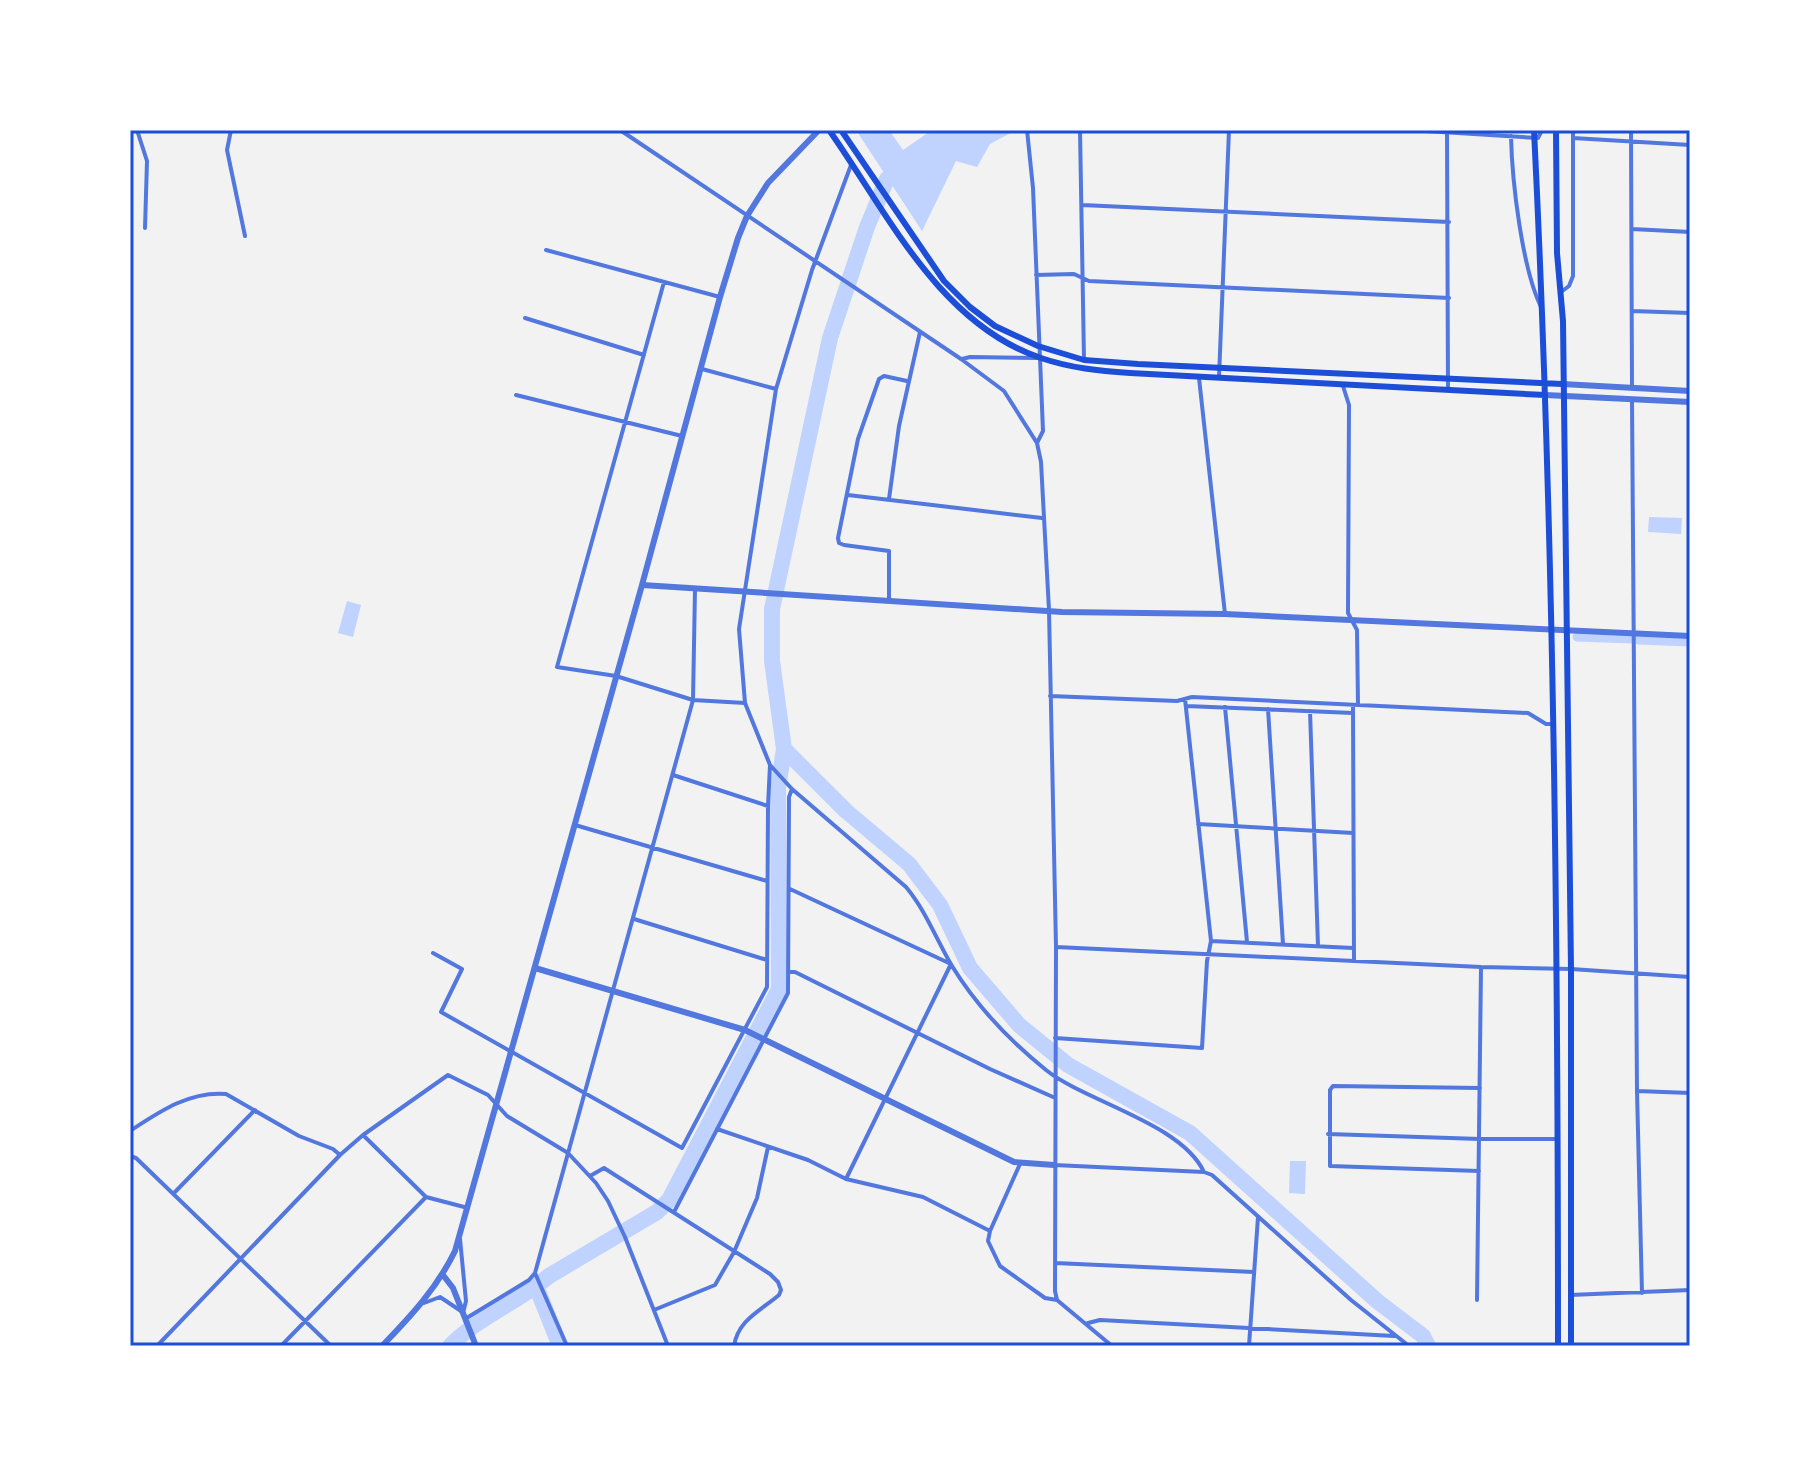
<svg xmlns="http://www.w3.org/2000/svg" width="1820" height="1476" viewBox="0 0 1820 1476" font-family="'Space Grotesk',sans-serif">
  <rect width="100%" height="100%" fill="#f2f2f2"/>
  <!-- water -->
  <path fill="#bfd3fe" d="M856,130H889L903,150L932,130H1016L990,144L977,167L956,161L922,231Z
    M1649,517L1682,518L1681,534L1648,532Z
    M347,601L361,605L353,637L338,633Z
    M1290,1161H1306L1305,1194L1289,1193Z"/>
  <g fill="none" stroke-linecap="round" stroke-linejoin="round">
    <!-- canal -->
    <path stroke="#bfd3fe" stroke-width="9" d="M1577,637L1633,639
      M1638,640L1690,642"/>
    <!-- river -->
    <path stroke="#bfd3fe" stroke-width="16" d="M784,749L846,811L909,864L940,905L970,968L1019,1025L1068,1065L1190,1133L1377,1301L1423,1336L1428,1346
      M536,1286L560,1346
      M450,1346C478,1317 518,1302 549,1276L657,1212L669,1200L779,989L778,788L784,749L772,661V609L830,338L867,227L887,179"/>
    <!-- minor -->
    <path stroke="#5277de" stroke-width="4" d="M137,130L147,161L145,228
      M231,130L227,150L245,236
      M620,130L961,359L1004,391L1037,443
      M1027,130L1033,188L1043,431L1037,443L1041,462L1049,610L1056,947L1055,1291L1057,1300L1112,1346
      M1080,130L1084,359
      M1409,130L1538,138L1542,130
      M1447,130L1448,389
      M1631,130L1632,388
      M1511,136C1512,181 1522,268 1541,307
      M1573,138L1690,145
      M1082,205L1449,222
      M1632,229L1690,232
      M546,250L720,297
      M1036,275L1074,274L1089,281L1449,298
      M664,282L557,667L616,676L693,700L745,703
      M1561,292L1569,286L1573,276V130
      M1632,311L1690,313
      M525,318L644,355
      M962,359L970,357L1037,358
      M702,369L776,389
      M1219,377L1229,130
      M1199,378L1225,614
      M1343,386L1349,405L1348,613L1357,630L1358,705
      M516,395L682,436
      M1632,400L1637,1091L1642,1293
      M848,495L1042,518
      M889,499L899,426L920,332
      M889,601V551L844,545L839,543L838,538L858,439L879,379L884,376L907,381
      M1050,696L1177,701L1192,697L1528,713L1546,724H1554
      M1353,705L1354,961
      M1186,706L1353,713
      M1225,707L1247,942
      M1268,709L1283,944
      M1310,711L1318,946
      M673,775L768,806
      M792,789L906,887C926,911 936,939 952,966C976,1005 1010,1041 1046,1070C1086,1102 1181,1123 1204,1172
      M1198,824L1353,833
      M575,825L767,881
      M790,889L951,964L846,1179
      M634,919L767,960
      M1211,941L1353,948
      M1056,947L1481,967L1571,969L1690,977
      M433,953L462,969L441,1012L682,1148L767,987L768,806L770,765
      M788,972H795L990,1069L1053,1097
      M1055,1038L1202,1048L1207,961L1211,941L1185,699
      M1637,1091L1690,1093
      M717,1129L808,1160L846,1179L923,1197L990,1231L988,1241L1000,1266L1045,1298L1057,1300
      M130,1131C159,1112 189,1091 226,1094L299,1136L333,1149L340,1155
      M1328,1134L1480,1139H1558
      M363,1135L426,1197L468,1208
      M130,1156L136,1158L331,1346
      M1054,1165L1204,1172L1212,1175L1351,1300L1409,1346
      M1479,1171L1330,1166V1090L1333,1086L1480,1088
      M590,1176L604,1168L770,1274L778,1282L781,1290L779,1295C760,1311 738,1320 734,1346
      M174,1193L255,1110
      M674,1212L788,993L789,797L792,789L770,765L745,703L739,629L776,389L812,270L851,165
      M990,1231L1020,1164
      M460,1239L466,1301L463,1313
      M1055,1263L1254,1272
      M535,1273L567,1346
      M1570,1295L1690,1290
      M1477,1300L1481,967
      M424,1303L440,1297L461,1311
      M654,1310L715,1285L734,1252L757,1198L768,1147
      M465,1319L529,1280L535,1273L693,700L695,589
      M1088,1323L1100,1320L1394,1336
      M157,1346L340,1155L363,1135L448,1075L488,1095L507,1116L568,1153L596,1183L608,1201L625,1237L668,1346
      M281,1346L426,1197
      M1249,1346L1258,1217"/>
    <!-- tertiary -->
    <path stroke="#5277de" stroke-width="6" d="M1562,384L1690,391
      M1545,395L1690,402
      M642,585L1062,612L1225,614L1690,636
      M535,968L745,1030L1014,1162L1054,1165
      M443,1275L453,1288L476,1346
      M382,1346C411,1316 437,1288 455,1251L642,585L720,297L738,238L747,216L768,183L819,130"/>
    <!-- secondary -->
    <path stroke="#1d4ed8" stroke-width="6" d="M829,130C887,212 939,324 1041,358C1070,368 1100,371 1130,373L1545,395
      M841,130L944,281L970,307L995,326L1038,346L1084,360L1138,364L1562,384
      M1534,130C1554,535 1558,941 1558,1346
      M1556,130L1557,253L1563,321L1571,969V1346"/>
  </g>
  <!-- border -->
  <rect width="1820" height="1476" fill="none" stroke="#ffffff" stroke-width="264"/>
  <rect x="132" y="132" width="1556" height="1212" fill="none" stroke="#1d4ed8" stroke-width="3"/>
</svg>
